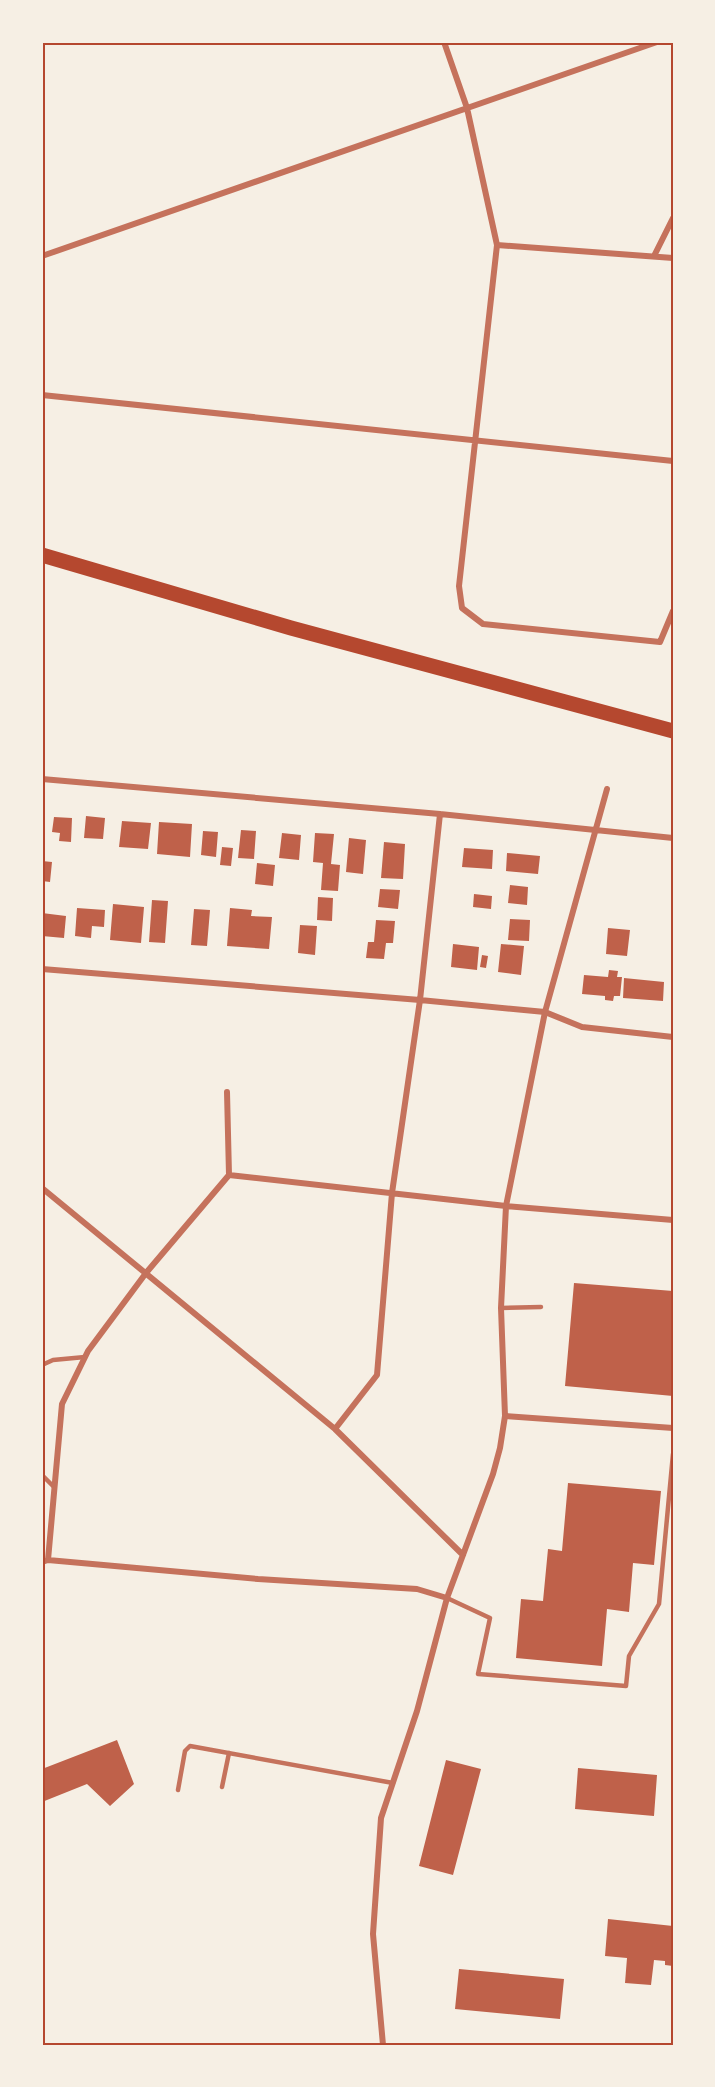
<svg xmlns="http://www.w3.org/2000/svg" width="715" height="2087" viewBox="0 0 715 2087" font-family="'Times New Roman',serif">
  <rect width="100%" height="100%" fill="#f6efe4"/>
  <!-- building -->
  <path fill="#bf614a" d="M86,816L105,818L103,839L84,838Z
    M54,817L72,818L71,842L59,841L60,833L52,832Z
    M122,821L151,823L148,849L119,847Z
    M159,822L192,824L190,857L157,854Z
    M241,830L256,831L254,859L238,858Z
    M203,831L218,832L216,857L201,855Z
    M282,833L301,835L299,860L279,858Z
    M315,833L334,834L331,864L340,865L338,891L321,890L323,863L313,862Z
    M349,838L366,840L363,874L346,872Z
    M384,842L405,844L403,879L381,878Z
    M222,847L233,848L231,866L220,865Z
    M464,848L493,850L492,869L462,867Z
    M507,853L540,856L538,874L506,871Z
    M42,861L52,862L50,882L42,881Z
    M257,863L275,865L273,886L255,884Z
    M510,885L528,887L527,905L508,903Z
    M380,889L400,890L398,909L378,907Z
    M474,894L492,896L491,909L473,907Z
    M318,897L333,898L332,921L317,920Z
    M152,900L168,901L165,943L149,942Z
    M113,904L144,907L141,943L110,940Z
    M77,908L105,910L104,927L92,926L91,938L75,936Z
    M230,908L252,910L251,916L272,917L269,949L227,946Z
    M194,909L210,910L207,946L191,945Z
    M42,913L66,916L64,938L42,936Z
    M510,919L530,920L529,941L508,940Z
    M376,920L395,921L393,943H386L384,959L366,958L368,942H374Z
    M300,925L317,926L315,955L298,953Z
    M608,928L630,930L627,956L606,954Z
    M453,944L479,947L477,970L451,967Z
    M501,944L524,946L521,975L498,972Z
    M482,955L488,956L486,968L480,967Z
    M609,970L618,971L617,977H622L620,996H614L613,1001L605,1000V996L582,994L584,975L608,977Z
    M624,978L664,982L663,1001L623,998Z
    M574,1283L673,1291V1396L565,1386Z
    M568,1483L661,1491L654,1565L633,1563L629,1612L607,1609L602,1666L516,1658L521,1599L543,1601L548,1549L562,1551Z
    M117,1740L134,1784L110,1806L87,1784L42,1802V1769Z
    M446,1760L481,1769L453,1875L419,1866Z
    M578,1768L657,1775L654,1816L575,1809Z
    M608,1919L673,1926V1966L665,1965V1961L654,1960L651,1985L625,1983L627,1958L605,1956Z
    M459,1969L564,1979L560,2019L455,2009Z"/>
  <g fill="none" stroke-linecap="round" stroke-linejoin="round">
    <!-- service -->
    <path stroke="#c5725c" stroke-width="4.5" d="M501,1308L541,1307
      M42,1365L53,1360L85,1357
      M42,1475L54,1487
      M447,1598L490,1618L478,1674L626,1686L629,1656L659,1604L673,1454
      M222,1787L229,1753
      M178,1790L185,1751L190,1746L393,1783"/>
    <!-- minor -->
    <path stroke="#c5725c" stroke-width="6" d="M444,42L467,108L497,245L459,586L462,608L483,624L660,642L673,611
      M497,245L673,258
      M42,256L657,42
      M654,256L673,218
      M42,395L673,461
      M42,779L440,814L673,838
      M42,969L420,1000L545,1012L582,1027L673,1037
      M229,1175L506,1206L673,1220
      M42,1188L335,1429L463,1555
      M505,1416L673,1428
      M335,1429L377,1375L392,1193L420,1000L440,814
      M48,1560L62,1404L88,1351L146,1273L229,1175L227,1092
      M42,1562L48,1560L258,1579L417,1589L447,1598
      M383,2045L373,1934L381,1818L417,1711L447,1598L493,1474L500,1448L505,1416L501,1308L506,1206L545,1012L607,789"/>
    <!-- trunk -->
    <path stroke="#b5482f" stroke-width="15" d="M42,555L291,628L673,731"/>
  </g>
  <!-- border -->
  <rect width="715" height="2087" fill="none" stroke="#f6efe4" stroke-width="87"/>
  <rect x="44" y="44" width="628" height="2000" fill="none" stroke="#b5482f" stroke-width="2"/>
</svg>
